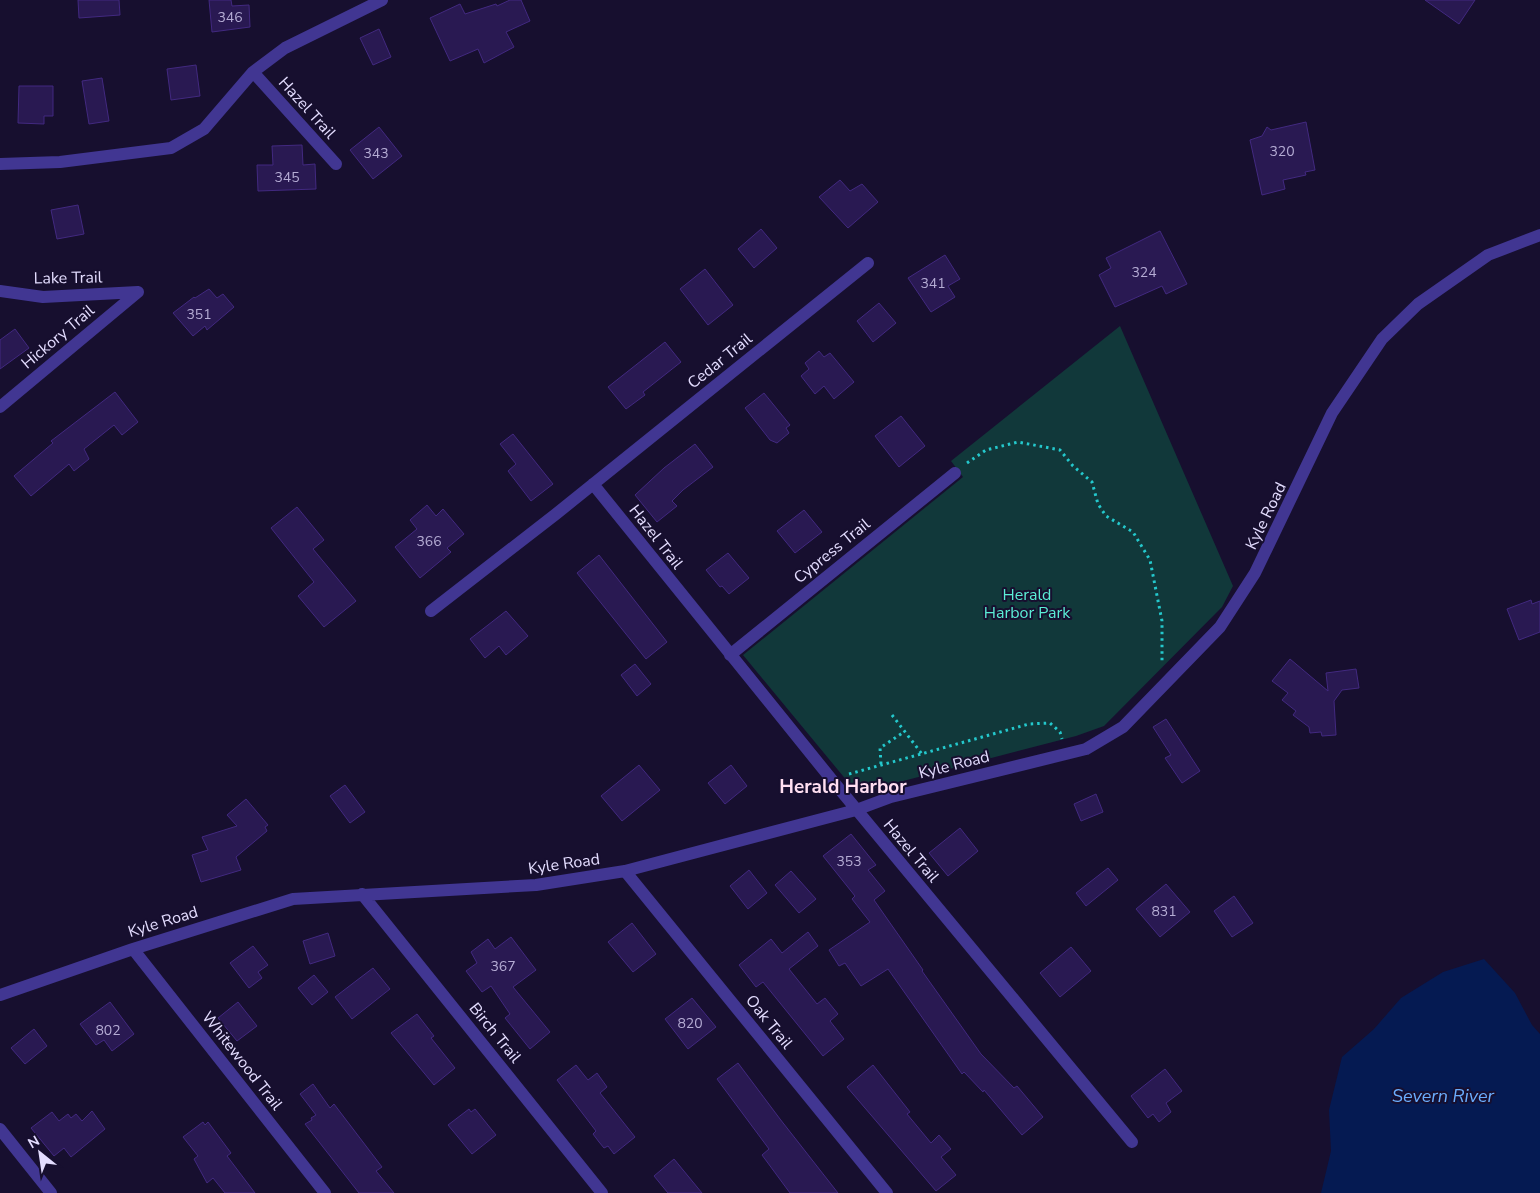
<svg xmlns="http://www.w3.org/2000/svg" width="1540" height="1193" viewBox="0 0 1540 1193" font-family="'Nunito Sans',sans-serif">
  <rect width="100%" height="100%" fill="#170f2f"/>
  <!-- green -->
  <path fill="#11383a" d="M1120,326L1233,586L1222,607L1104,726L1076,736L857,793L743,655L963,477L951,461Z"/>
  <!-- water -->
  <path fill="#051a52" d="M1484,959L1515,993L1532,1025L1540,1034V1193H1321L1331,1151L1329,1110L1342,1057L1374,1029L1401,998L1443,972Z"/>
  <!-- building -->
  <path fill="#291952" stroke="#422980" d="M78,0H119L120,15L79,18Z
    M209,0H231L232,6L249,5L250,27L212,32Z
    M510,0H521L530,21L506,32L514,47L484,63L478,49L450,61L430,18L460,4L465,14L496,4L497,6Z
    M1425,0H1475L1459,24Z
    M379,29L391,57L373,65L360,38Z
    M196,65L200,96L171,100L167,69Z
    M102,78L109,121L89,124L82,81Z
    M19,86H53V116H44V124L18,123Z
    M1306,122L1315,170L1305,172L1306,175L1283,180L1285,189L1262,195L1250,140L1262,136L1267,127L1271,130Z
    M379,127L402,156L373,179L350,150Z
    M302,145L303,165L315,164L316,189L258,191L257,165H273L272,146Z
    M840,180L850,191L862,184L878,202L848,228L819,197Z
    M78,205L84,234L57,239L51,210Z
    M761,229L777,248L754,268L738,249Z
    M1160,231L1187,284L1166,294L1162,286L1115,307L1099,275L1111,268L1106,258Z
    M945,255L960,279L948,286L955,297L931,312L908,278Z
    M705,269L733,305L708,325L680,289Z
    M209,289L217,298L223,294L234,307L207,330L205,326L193,336L173,313L194,297L195,298Z
    M879,303L896,323L873,342L857,321Z
    M15,329L29,348L0,369V340Z
    M665,342L681,362L643,392L645,395L626,409L608,387Z
    M819,351L824,357L830,353L854,382L834,399L824,386L815,394L801,376L809,369L805,363Z
    M115,392L138,422L122,435L114,425L84,449L89,459L74,471L69,464L31,496L14,476L53,443L51,441Z
    M764,393L790,425L786,428L789,433L777,443L770,440L745,408Z
    M901,416L925,446L899,467L875,436Z
    M513,434L553,484L531,501L508,471L516,464L500,444Z
    M695,444L713,467L683,490L672,501L677,506L657,522L635,495L664,468Z
    M427,505L436,516L443,509L464,534L447,548L451,552L420,578L395,547L417,529L410,520Z
    M297,507L324,540L313,549L356,601L324,627L298,596L314,582L271,528Z
    M804,510L822,532L795,553L777,531Z
    M728,553L749,578L729,594L722,586L720,587L706,570Z
    M599,555L667,642L646,659L577,573Z
    M1531,600L1532,604L1540,601V632L1519,640L1507,609Z
    M506,611L528,636L506,655L499,646L485,658L470,639Z
    M1290,659L1328,691L1326,673L1356,669L1359,688L1342,690L1334,701L1336,735L1322,736L1321,732L1310,733L1309,727L1293,715L1296,711L1282,700L1288,693L1272,681Z
    M635,664L651,684L637,696L621,675Z
    M1166,719L1200,771L1182,783L1165,758L1171,755L1153,727Z
    M639,765L660,790L622,821L601,796Z
    M731,765L747,786L725,804L708,783Z
    M345,785L365,812L350,823L330,796Z
    M1096,794L1103,812L1081,821L1074,804Z
    M246,799L268,825L265,827L267,831L236,857L241,870L201,882L192,855L208,850L202,837L237,826L227,815Z
    M960,828L978,851L948,876L929,853Z
    M851,834L876,865L868,870L885,891L874,900L923,970L922,971L981,1054L1014,1088L1017,1086L1043,1117L1022,1135L984,1090L983,1092L964,1072L962,1074L888,969L861,986L845,963L839,966L829,950L870,922L852,899L855,896L823,856Z
    M1108,868L1118,880L1086,906L1076,893Z
    M749,870L767,893L748,909L730,886Z
    M791,871L816,899L799,913L775,885Z
    M1166,884L1190,912L1160,937L1136,909Z
    M1234,896L1253,923L1232,937L1214,911Z
    M632,923L656,954L633,972L608,942Z
    M808,932L818,946L789,969L817,1004L825,998L838,1014L830,1021L844,1039L823,1056L763,982L756,987L739,965L771,939L782,953Z
    M328,933L335,956L310,964L303,941Z
    M511,937L536,970L513,987L550,1032L530,1049L505,1018L510,1014L491,986L482,992L466,971L477,963L471,952L488,939L495,949Z
    M253,946L268,965L258,972L262,978L249,988L230,963Z
    M1071,947L1091,971L1060,997L1040,973Z
    M373,968L390,989L352,1019L335,997Z
    M314,975L328,992L312,1005L298,988Z
    M692,998L716,1027L688,1049L665,1019Z
    M110,1002L134,1034L112,1051L104,1040L96,1045L80,1024Z
    M238,1002L257,1026L237,1041L218,1018Z
    M417,1014L434,1036L431,1038L455,1068L434,1085L391,1033Z
    M34,1029L47,1046L25,1064L11,1048Z
    M738,1063L780,1119L838,1193H790L762,1155L769,1149L717,1079Z
    M576,1065L588,1080L597,1073L607,1087L600,1093L635,1137L614,1154L608,1146L604,1148L599,1142L593,1134L596,1131L557,1080Z
    M873,1065L910,1112L907,1114L931,1143L939,1135L951,1149L941,1157L956,1175L936,1191L847,1087Z
    M1165,1069L1182,1091L1166,1103L1171,1112L1159,1122L1153,1114L1148,1118L1131,1096Z
    M313,1084L330,1108L334,1104L382,1167L376,1171L394,1193H359L305,1124L312,1120L311,1118L316,1115L300,1094Z
    M469,1109L471,1112L475,1109L496,1135L472,1154L448,1125Z
    M92,1111L105,1129L71,1157L64,1148L54,1156L31,1128L52,1112L59,1121L68,1114L71,1118L76,1114L82,1121Z
    M203,1122L205,1125L208,1122L231,1153L227,1156L255,1193H225L213,1178L207,1183L194,1159L198,1156L183,1137Z
    M674,1159L702,1193H668L654,1176Z"/>
  <g fill="none" stroke-linecap="round" stroke-linejoin="round">
    <!-- path -->
    <path stroke="#24c8cc" stroke-width="3" stroke-dasharray="2.5 4" stroke-linecap="butt" d="M967,463L986,450L1018,442L1060,450L1073,466L1092,482L1098,504L1106,516L1133,532L1150,560L1162,621V662
      M892,715L922,754
      M881,764L880,748L904,732
      M849,774L1029,724L1050,723L1060,732L1062,739"/>
    <!-- minor -->
    <path stroke="#413692" stroke-width="12" d="M253,72L336,164
      M0,164L60,162L171,148L204,129L253,72L285,48L382,0
      M0,291L43,297L138,292
      M0,407L138,292
      M593,484L832,780L1132,1142
      M431,611L556,514L868,263
      M730,655L955,473
      M625,871L887,1193
      M362,894L602,1193
      M133,949L325,1193
      M0,995L133,949L293,899L536,885L625,871L856,810L891,797L1086,749L1123,727L1220,627L1255,573L1332,413L1382,339L1418,304L1488,255L1540,235
      M0,1129L51,1193"/>
  </g>
  <g text-anchor="middle" dominant-baseline="central" stroke-width="4" stroke-linejoin="round" paint-order="stroke">
    <!-- number labels -->
    <g font-size="14" fill="#b5acd4">
      <text x="230" y="17">346</text>
      <text x="1282" y="151">320</text>
      <text x="376" y="153">343</text>
      <text x="287" y="177">345</text>
      <text x="1144" y="272">324</text>
      <text x="933" y="283">341</text>
      <text x="199" y="314">351</text>
      <text x="429" y="541">366</text>
      <text x="849" y="861">353</text>
      <text x="1164" y="911">831</text>
      <text x="503" y="966">367</text>
      <text x="690" y="1023">820</text>
      <text x="108" y="1030">802</text>
    </g>
    <!-- street labels -->
    <g font-size="16" fill="#e4ddff" stroke="#170f2f">
      <text transform="translate(307 108) rotate(48)">Hazel Trail</text>
      <text transform="translate(68 278) rotate(-1)">Lake Trail</text>
      <text transform="translate(58 337) rotate(-40)">Hickory Trail</text>
      <text transform="translate(720 361) rotate(-39)">Cedar Trail</text>
      <text transform="translate(1266 516) rotate(-64)">Kyle Road</text>
      <text transform="translate(656 537) rotate(52)">Hazel Trail</text>
      <text transform="translate(832 551) rotate(-39)">Cypress Trail</text>
      <text transform="translate(954 765) rotate(-14)">Kyle Road</text>
      <text transform="translate(911 851) rotate(50)">Hazel Trail</text>
      <text transform="translate(564 864) rotate(-8)">Kyle Road</text>
      <text transform="translate(163 922) rotate(-17)">Kyle Road</text>
      <text transform="translate(769 1022) rotate(51)">Oak Trail</text>
      <text transform="translate(495 1033) rotate(51)">Birch Trail</text>
      <text transform="translate(242 1061) rotate(52)">Whitewood Trail</text>
    </g>
    <!-- park labels -->
    <g font-size="16" fill="#5bedd5" stroke="#170f2f">
      <text x="1027" y="595">Herald<tspan x="1027" dy="18">Harbor Park</tspan></text>
    </g>
    <!-- water labels -->
    <g font-size="18" font-style="italic" fill="#6baeff" stroke="#170f2f">
      <text x="1443" y="1096">Severn River</text>
    </g>
    <!-- quarter labels -->
    <g font-size="19" font-weight="bold" fill="#ffdff1" stroke="#170f2f">
      <text x="843" y="787">Herald Harbor</text>
    </g>
  </g>
  <!-- north arrow -->
  <g transform="translate(40 1153) rotate(330)" stroke="#170f2f" stroke-width="4" paint-order="stroke">
  <path d="M0-4L9 19L0 12L-9 19Z" fill="#e4ddff"/>
  <text y="-8" font-size="14" font-weight="bold" text-anchor="middle" fill="#e4ddff">N</text>
  </g>
</svg>
